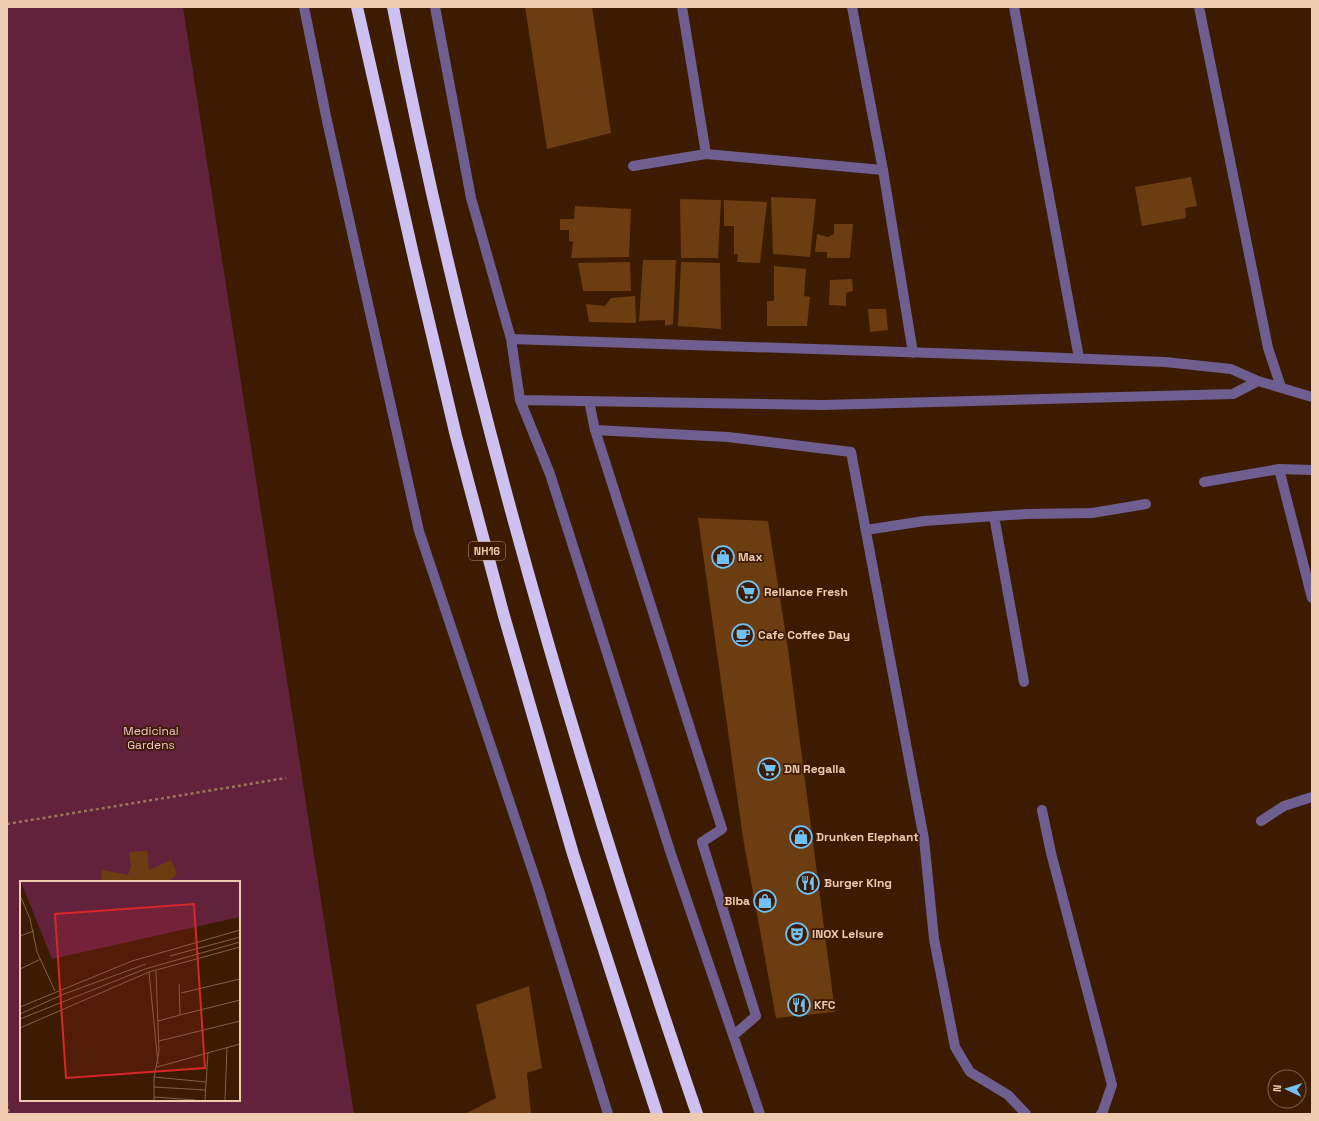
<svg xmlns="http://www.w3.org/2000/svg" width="1319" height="1121" viewBox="0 0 1319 1121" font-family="'Space Grotesk',sans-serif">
  <rect width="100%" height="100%" fill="#3c1b00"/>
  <!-- green -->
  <path fill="#63223c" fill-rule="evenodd" d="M7,7H183L354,1114H7ZM21,882H239V1100H21Z"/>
  <!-- building -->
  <path fill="#6c3d10" d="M525,7H592L611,133L547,149Z
    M1191,177L1197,206L1185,208L1186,218L1142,226L1135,187Z
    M771,197L816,199L810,257L773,254Z
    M680,199L721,200L718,258H681Z
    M724,200L767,202L760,263L737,262L738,254H734V226H724Z
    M575,206L631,209L629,257L571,258L573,242L569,241V230H560V219H574Z
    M834,224H853L850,258H827V252H815L817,234L828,237L834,234Z
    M643,260H676L673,324L665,326V320L639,321Z
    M630,262L631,291H583L578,263Z
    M681,262L720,263L721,329L678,326Z
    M774,266L806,269L804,296L810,297L807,326H767V301H774Z
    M852,279L853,291L846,293V306L829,305L830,280Z
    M635,296L636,323L589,322L586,304L605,306L611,298Z
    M868,309H886L888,330L870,332Z
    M698,518L768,521L788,649L835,1012L776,1018L743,838Z
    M147,851L149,870L171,860L177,874L168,882H101L102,870L128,875L131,866L129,852Z
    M529,986L542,1068L527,1073L531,1114H465L496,1098L476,1005Z"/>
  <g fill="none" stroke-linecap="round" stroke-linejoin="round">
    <!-- path -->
    <path stroke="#99775c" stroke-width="2.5" stroke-dasharray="3 3" stroke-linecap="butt" d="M7,824L286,778
      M7,1103L9,1114"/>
    <!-- minor -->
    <path stroke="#6f5f90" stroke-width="10" d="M304,7L327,121L419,531L538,887L608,1114
      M435,7L471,198L511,339L520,400L550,474L671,854L760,1114
      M682,7L706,154
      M1014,7L1079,358
      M1199,7L1268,348L1281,387
      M633,166L706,154L883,170L852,7
      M883,170L913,353
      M511,339L992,355L1165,362L1231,369L1258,381L1312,397
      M520,400L823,405L1233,394L1258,381
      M589,401L595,430L722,829L702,842L756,1016L734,1035
      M595,430L728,437L851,452L924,839L934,939L955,1047L970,1072L1008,1095L1026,1114
      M1279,469L1312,598
      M1204,482L1279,469L1312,470
      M994,516L1024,682
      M866,530L924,521L1026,514L1092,513L1146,504
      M1042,810L1051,853L1112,1085L1103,1111L1101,1114
      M1261,821L1284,806L1312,797"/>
    <!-- highway -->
    <path stroke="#cec0f0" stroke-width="12" d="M357,7L415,263L456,436L504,616L573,854L657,1114
      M393,7C466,383 573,752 697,1114"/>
  </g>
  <!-- icons -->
  <defs>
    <g id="shop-ring" transform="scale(1.15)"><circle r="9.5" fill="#3c1b00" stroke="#71c1f5" stroke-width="1.5"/><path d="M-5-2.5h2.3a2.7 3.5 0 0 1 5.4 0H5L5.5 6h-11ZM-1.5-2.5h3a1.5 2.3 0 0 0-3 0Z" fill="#71c1f5"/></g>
    <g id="supermarket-ring" transform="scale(1.15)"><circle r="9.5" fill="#3c1b00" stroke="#71c1f5" stroke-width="1.5"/><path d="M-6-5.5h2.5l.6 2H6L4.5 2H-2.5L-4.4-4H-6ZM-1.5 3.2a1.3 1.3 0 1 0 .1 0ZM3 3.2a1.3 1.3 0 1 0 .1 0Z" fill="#71c1f5"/></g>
    <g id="cafe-ring" transform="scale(1.15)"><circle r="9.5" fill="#3c1b00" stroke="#71c1f5" stroke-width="1.5"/><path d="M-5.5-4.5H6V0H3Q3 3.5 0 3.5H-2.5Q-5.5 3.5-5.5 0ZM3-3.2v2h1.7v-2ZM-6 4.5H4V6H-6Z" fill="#71c1f5"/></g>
    <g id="restaurant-ring" transform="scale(1.15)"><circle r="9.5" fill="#3c1b00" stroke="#71c1f5" stroke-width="1.5"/><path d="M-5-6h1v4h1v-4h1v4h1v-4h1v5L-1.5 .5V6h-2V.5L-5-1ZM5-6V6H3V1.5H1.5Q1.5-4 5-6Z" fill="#71c1f5"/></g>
    <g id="theatre-ring" transform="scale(1.15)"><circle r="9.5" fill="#3c1b00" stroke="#71c1f5" stroke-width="1.5"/><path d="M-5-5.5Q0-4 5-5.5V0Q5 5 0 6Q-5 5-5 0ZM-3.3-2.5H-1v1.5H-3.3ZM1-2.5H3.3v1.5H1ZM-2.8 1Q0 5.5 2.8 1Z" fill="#71c1f5"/></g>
  </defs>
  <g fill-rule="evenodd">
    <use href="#shop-ring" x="723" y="557"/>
    <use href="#supermarket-ring" x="748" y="592"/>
    <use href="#cafe-ring" x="743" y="635"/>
    <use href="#supermarket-ring" x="769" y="769"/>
    <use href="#shop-ring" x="801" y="837"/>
    <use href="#restaurant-ring" x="808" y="883"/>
    <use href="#shop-ring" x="765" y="901"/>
    <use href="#theatre-ring" x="797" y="934"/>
    <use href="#restaurant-ring" x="799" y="1005"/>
  </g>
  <g text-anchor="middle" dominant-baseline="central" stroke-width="3.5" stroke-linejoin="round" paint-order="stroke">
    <!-- shield labels -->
    <rect fill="#3c1b00" stroke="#b9967b" stroke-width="1" x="469" y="542" width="36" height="18" rx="3"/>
    <g font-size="11" font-weight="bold" fill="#eecab0">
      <text x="487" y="551">NH16</text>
    </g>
    <!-- poi labels -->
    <g font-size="12" font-weight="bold" fill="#eecab0" stroke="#3c1b00" text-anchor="start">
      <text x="738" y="557">Max</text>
      <text x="764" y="592">Reliance Fresh</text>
      <text x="758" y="635">Cafe Coffee Day</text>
      <text x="784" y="769">DN Regalia</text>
      <text x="816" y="837">Drunken Elephant</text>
      <text x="824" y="883">Burger King</text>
      <text x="750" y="901" text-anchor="end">Biba</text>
      <text x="812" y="934">INOX Leisure</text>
      <text x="814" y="1005">KFC</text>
    </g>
    <!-- park labels -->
    <g font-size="12" fill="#f2c3d1" stroke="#3c1b00">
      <text x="151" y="731">Medicinal<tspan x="151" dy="14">Gardens</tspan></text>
    </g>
  </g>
  <!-- overview -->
  <g transform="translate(20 881)">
    <rect width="220" height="220" fill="#3c1b00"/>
    <path d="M1,1H220V36L32,78Z" fill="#63223c"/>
    <path fill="none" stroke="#836146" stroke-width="1" d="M0,14L10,38L17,71L35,110M0,55L14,50M150,75L220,56M0,88L21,78M129,91L138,183M159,103L160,134L220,119M161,112L220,98M0,126L112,80L220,49M0,133L44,113L126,83M0,138L125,88L220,61M138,140L160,134M0,147L129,91L220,66M139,160L220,140M137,186L220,163M134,196L186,201M134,206L185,209M134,216L175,219M134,219V196L139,171L136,90M185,219L188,171M205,219L207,166"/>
    <path fill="#d62828" fill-opacity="0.15" stroke="#d62828" stroke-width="2" d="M174,23L185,187L46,197L35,33Z"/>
    <rect width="220" height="220" fill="none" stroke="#eecab0" stroke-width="2"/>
  </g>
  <!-- border -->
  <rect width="1319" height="1121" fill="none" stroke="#eecab0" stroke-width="16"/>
  <!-- north arrow -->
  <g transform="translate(1287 1089) rotate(274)"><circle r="19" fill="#3c1b00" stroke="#836146"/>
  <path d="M0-3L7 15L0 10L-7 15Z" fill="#71c1f5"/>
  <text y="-6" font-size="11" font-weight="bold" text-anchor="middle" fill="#eecab0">N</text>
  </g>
</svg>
